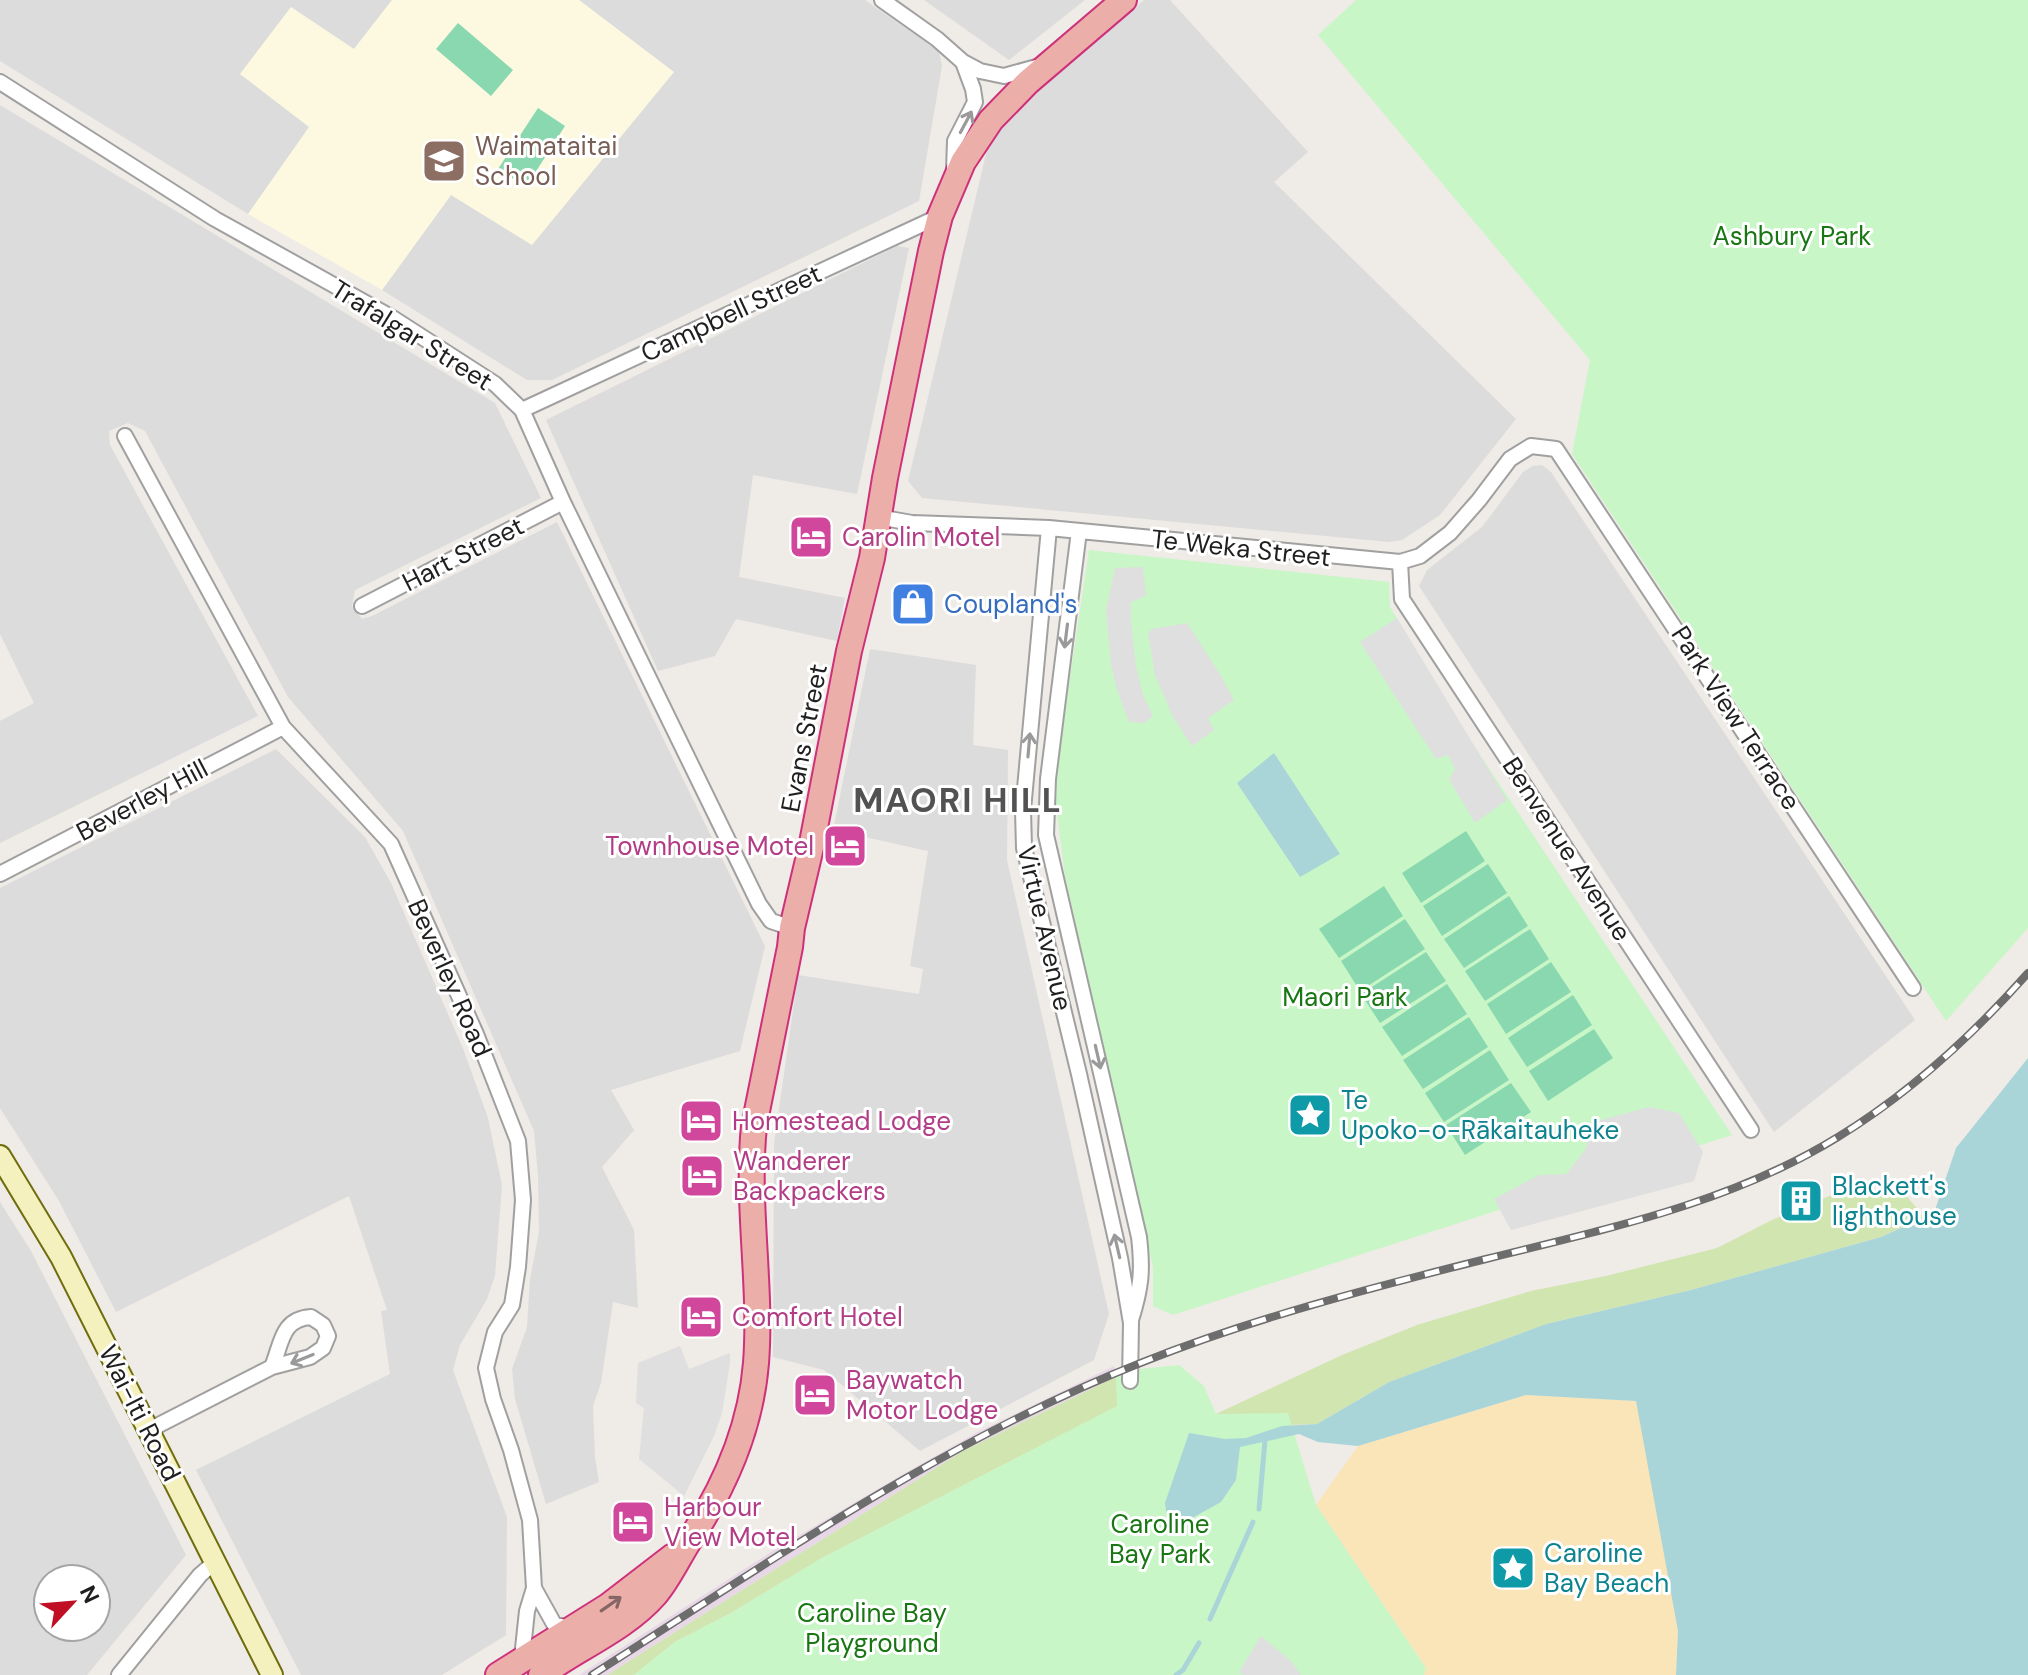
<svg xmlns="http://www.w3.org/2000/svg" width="2028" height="1675" viewBox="0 0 2028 1675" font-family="'DM Sans',sans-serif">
  <rect width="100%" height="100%" fill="#efebe6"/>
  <!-- residential -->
  <path fill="#dddcdc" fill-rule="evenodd" d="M0,0H392L354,49L241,74L310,127L248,214L0,61Z
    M579,0H865L939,51L942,66L919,201L552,380H527L382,290L451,195L674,73Z
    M924,0H1085L1009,60Z
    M1144,0H1170L1308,152L1274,182L1516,419L1440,515L1402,540L1389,542L922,498L908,481L987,150L1000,126L1018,106Z
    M0,105L495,403L541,498L355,590L352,606L362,619L372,616L557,522L765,946L740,1051L611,1090L634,1130L602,1167L634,1230L638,1308L613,1302L601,1383L593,1406L595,1457L599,1482L546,1504L515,1399L512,1369L527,1327L530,1279L539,1232L538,1175L534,1131L403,831L288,697L145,431L128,423L109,431L110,445L258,716L0,843V721L34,703L0,634Z
    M897,246L909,248L857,494L753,475L739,577L845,598L837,641L736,619L715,656L658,671L546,420Z
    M1542,465L1551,472L1915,1020L1774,1132L1419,586L1427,570L1482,527L1523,472L1533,466Z
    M870,649L976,665L973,745L1008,750L1007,860L1109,1314L1094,1360L920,1451L824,1370L773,1357L774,1144L798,975L919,994L923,969L910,966L928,851L833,830Z
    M276,749L365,837L391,883L464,1051L488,1118L502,1185L495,1276L487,1299L460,1345L453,1370L507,1517L506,1635L442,1675H301L196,1470L390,1374L381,1311L387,1310L349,1196L116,1312L59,1201L0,1108V888Z
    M0,1202L31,1251L186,1555L87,1675H0ZM48,1579H96V1627H48Z"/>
  <!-- industrial -->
  <path fill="#e8d8e7" d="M1114,1366L1116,1377L963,1451L607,1675H579L771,1552L893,1480L976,1433Z"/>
  <!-- education -->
  <path fill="#fdf9e1" d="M392,0H579L674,72L532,245L451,195L382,290L248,214L309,127L240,74L291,7L354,49Z"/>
  <!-- grass -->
  <path fill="#d1e5b0" d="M1900,1188L1924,1217L1881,1237L1691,1290L1546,1324L1389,1382L1317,1424L1291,1425L1216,1414L1342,1355L1417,1325L1531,1291L1606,1276L1717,1248L1772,1220L1834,1194Z
    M1116,1377L1118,1406L822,1558L731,1613L675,1642L634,1675H607L963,1451Z"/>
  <!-- sand -->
  <path fill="#fae5b9" d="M1526,1395L1637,1401L1678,1631L1676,1675H1424L1426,1668L1316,1505L1358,1446Z"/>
  <!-- park -->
  <path fill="#c8f6c6" d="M1356,0H2028V928L1946,1021L1572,454L1590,360L1318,35Z
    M1089,550L1389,582L1390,607L1449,708L1732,1135L1173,1315L1153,1306V1267L1065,876L1056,806L1058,758Z
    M1179,1365L1204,1386L1216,1414L1288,1413L1316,1505L1426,1668L1424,1675H634L675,1642L731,1613L822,1558L1117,1406L1116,1377L1140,1369Z"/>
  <!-- pitch -->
  <path fill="#8ad8b0" d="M458,23L513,70L491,96L436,49Z
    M538,108L565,126L526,187L498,169Z
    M1466,831L1485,861L1421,903L1402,873Z
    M1488,864L1507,893L1442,936L1423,906Z
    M1384,886L1403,916L1339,958L1319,929Z
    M1509,896L1528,926L1464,968L1444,939Z
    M1405,919L1425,949L1360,991L1341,961Z
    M1530,929L1549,959L1485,1001L1465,971Z
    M1426,952L1446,981L1380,1023L1361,994Z
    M1551,962L1571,992L1506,1034L1487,1004Z
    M1447,984L1467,1014L1402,1056L1382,1027Z
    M1573,995L1592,1025L1527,1067L1508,1038Z
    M1469,1017L1488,1047L1423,1089L1403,1060Z
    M1594,1029L1613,1058L1548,1101L1529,1071Z
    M1490,1050L1509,1080L1444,1122L1425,1093Z
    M1511,1083L1531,1112L1465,1155L1446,1125Z"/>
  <!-- parking -->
  <path fill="#dfdfdf" d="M1143,567L1146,596L1131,602V621L1136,666L1143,695L1153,716L1144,723L1129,722L1117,690L1111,665L1106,609L1115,568Z
    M1397,618L1507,800L1475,823L1449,779L1455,769L1448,755L1436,759L1360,642Z
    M1187,623L1220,674L1234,700L1208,718L1214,730L1192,746L1173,717L1155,675L1148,633L1152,629Z
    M1649,1107L1679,1113L1703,1152L1694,1181L1511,1230L1494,1199L1539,1175L1566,1174L1586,1149L1590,1123Z
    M680,1346L689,1369L730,1353V1363L722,1413L714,1436L684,1496L639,1459L644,1408L636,1403L638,1363Z
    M1261,1636L1292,1662L1301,1675H1244L1239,1672Z"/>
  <!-- water -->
  <path fill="#a9d5d9" d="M1274,753L1340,854L1300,877L1237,783Z
    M2028,1058V1675H1676L1678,1631L1636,1401L1526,1395L1358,1446L1318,1442L1299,1434L1240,1447L1236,1480L1221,1502L1169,1531L1165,1503L1189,1433L1225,1439L1246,1438L1282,1426L1317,1424L1389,1382L1546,1324L1691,1290L1881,1237L1934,1213L1956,1148Z"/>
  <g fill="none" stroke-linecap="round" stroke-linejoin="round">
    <!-- stream -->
    <path stroke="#a9d5d9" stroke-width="5" d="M1259,1509L1265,1440
      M1210,1619L1253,1522
      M1176,1675L1183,1670L1199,1643"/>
    <!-- minor casing -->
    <g stroke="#a0a0a0" stroke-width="18">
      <path id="minor" d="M882,0L937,39L963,62L980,71L1004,76L1040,66
        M0,82L215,219L391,317L495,384L522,410L563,502L759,904L771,921L792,928
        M954,170L955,141L975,102L973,89L963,62
        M522,410L940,216
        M125,436L283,727L391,844L476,1034L518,1141L523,1200L518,1267L512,1305L495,1332L486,1368L493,1399L511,1450L530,1520L534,1588L527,1611L522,1658
        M878,517L912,523L1049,528L1400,562L1420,556L1450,533L1479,500L1510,459L1531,446L1556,449L1913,988
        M1049,528L1023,810L1024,848L1079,1074L1120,1258L1131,1323L1130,1381
        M1079,531L1048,779L1046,835L1139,1237C1143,1271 1141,1288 1131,1320
        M1400,562L1402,599L1751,1130
        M362,606L563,502
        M0,874L283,727
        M149,1430L272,1367L310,1357L323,1348L328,1336L323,1325L311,1317C281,1319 282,1343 272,1367
        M534,1588L554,1624L571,1629
        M119,1675L200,1575L215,1562"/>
    </g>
    <!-- secondary casing -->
    <g stroke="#6f6d0d" stroke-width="24">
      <path id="secondary" d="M0,1156L61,1257L272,1675"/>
    </g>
    <!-- trunk casing -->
    <g stroke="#ce317b" stroke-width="28">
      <path id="trunk" d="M498,1675L608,1606L673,1556
        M541,1675C577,1648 624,1630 655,1595C669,1579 679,1556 691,1538C725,1486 751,1426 756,1363C762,1285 746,1205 754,1126L790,947L792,928L812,843L849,651L872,558L885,478L931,251L940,216L963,162L991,120L1028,82L1124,0"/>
    </g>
    <!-- minor -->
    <use href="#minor" stroke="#fff" stroke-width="14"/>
    <!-- secondary -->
    <use href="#secondary" stroke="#f5f1be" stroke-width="20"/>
    <!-- trunk -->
    <use href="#trunk" stroke="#ebaea8" stroke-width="24"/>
    <!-- rail casing -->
    <g stroke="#6d6d6d" stroke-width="8">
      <path id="rail" d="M592,1675C770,1562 946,1439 1143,1362C1254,1318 1370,1288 1486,1259C1606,1229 1731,1203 1838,1137C1910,1093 1972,1036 2028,973"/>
    </g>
    <!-- rail -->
    <use href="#rail" stroke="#fff" stroke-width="5" stroke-dasharray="15" stroke-linecap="butt"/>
  </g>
  <!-- one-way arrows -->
  <defs><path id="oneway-shaft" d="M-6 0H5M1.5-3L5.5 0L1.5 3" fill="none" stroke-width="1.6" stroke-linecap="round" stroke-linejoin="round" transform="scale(2)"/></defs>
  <g stroke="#9a9a9a">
    <use href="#oneway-shaft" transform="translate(966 122) rotate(-62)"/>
    <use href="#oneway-shaft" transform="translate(1066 636) rotate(97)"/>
    <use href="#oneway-shaft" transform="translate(1029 745) rotate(-85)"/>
    <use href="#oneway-shaft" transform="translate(1098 1057) rotate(77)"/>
    <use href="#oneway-shaft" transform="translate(1117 1246) rotate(-103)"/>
    <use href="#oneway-shaft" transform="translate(302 1359) rotate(158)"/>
  </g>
  <use stroke="#856664" href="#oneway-shaft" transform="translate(611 1604) rotate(-35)"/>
  <!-- icons -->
  <defs>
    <g id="school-square" transform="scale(2.3)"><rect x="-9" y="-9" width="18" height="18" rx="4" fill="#8d6e63" stroke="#fff"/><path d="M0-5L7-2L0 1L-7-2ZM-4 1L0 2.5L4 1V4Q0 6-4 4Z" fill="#fff"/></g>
    <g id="hotel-square" transform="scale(2.3)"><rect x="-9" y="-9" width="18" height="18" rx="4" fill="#d1479c" stroke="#fff"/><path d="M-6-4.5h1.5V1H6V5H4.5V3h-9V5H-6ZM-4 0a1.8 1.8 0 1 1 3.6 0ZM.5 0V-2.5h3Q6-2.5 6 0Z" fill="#fff"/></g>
    <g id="shop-square" transform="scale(2.3)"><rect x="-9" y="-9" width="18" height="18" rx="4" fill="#3f7fe0" stroke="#fff"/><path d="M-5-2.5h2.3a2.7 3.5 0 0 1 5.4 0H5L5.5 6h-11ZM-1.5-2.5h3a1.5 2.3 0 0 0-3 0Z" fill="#fff"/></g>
    <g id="sight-square" transform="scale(2.3)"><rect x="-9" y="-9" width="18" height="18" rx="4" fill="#0f9aa8" stroke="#fff"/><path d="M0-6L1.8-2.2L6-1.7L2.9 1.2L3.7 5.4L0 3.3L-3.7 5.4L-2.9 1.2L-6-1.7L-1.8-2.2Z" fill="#fff"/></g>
    <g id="building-square" transform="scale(2.3)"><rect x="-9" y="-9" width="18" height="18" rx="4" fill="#0f9aa8" stroke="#fff"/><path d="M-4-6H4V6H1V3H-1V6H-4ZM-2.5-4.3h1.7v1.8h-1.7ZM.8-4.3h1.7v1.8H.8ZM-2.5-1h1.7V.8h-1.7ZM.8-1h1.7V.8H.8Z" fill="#fff"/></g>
  </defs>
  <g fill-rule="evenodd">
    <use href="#school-square" x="444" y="161"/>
    <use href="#hotel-square" x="811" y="537"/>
    <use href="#shop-square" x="913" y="604"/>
    <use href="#hotel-square" x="845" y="846"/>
    <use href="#sight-square" x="1310" y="1115"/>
    <use href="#hotel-square" x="701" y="1121"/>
    <use href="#hotel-square" x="702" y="1176"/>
    <use href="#building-square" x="1801" y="1201"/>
    <use href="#hotel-square" x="701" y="1317"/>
    <use href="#hotel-square" x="815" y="1395"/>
    <use href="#hotel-square" x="633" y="1522"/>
    <use href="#sight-square" x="1513" y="1568"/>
  </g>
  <g text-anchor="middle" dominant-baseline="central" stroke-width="6" stroke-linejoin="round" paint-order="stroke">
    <!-- education labels -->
    <g font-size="26" fill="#785e54" stroke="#fff" text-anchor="start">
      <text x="475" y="146">Waimataitai<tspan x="475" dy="30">School</tspan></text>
    </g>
    <!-- park labels -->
    <g font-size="26" fill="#187613" stroke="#fff">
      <text x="1792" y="236">Ashbury Park</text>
      <text x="1345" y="997">Maori Park</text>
      <text x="1160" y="1524">Caroline<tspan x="1160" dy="30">Bay Park</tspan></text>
      <text x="872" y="1613">Caroline Bay<tspan x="872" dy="30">Playground</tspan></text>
    </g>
    <!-- street labels -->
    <g font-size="26" fill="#1f1f1f" stroke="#fff">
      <text transform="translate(731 313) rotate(-25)">Campbell Street</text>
      <text transform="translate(412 335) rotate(32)">Trafalgar Street</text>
      <text transform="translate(1241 548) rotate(6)">Te Weka Street</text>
      <text transform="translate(463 554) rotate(-27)">Hart Street</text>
      <text transform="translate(1736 718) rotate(57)">Park View Terrace</text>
      <text transform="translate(804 738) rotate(-79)">Evans Street</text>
      <text transform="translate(142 800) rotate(-28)">Beverley Hill</text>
      <text transform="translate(1567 849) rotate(57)">Benvenue Avenue</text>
      <text transform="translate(1045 928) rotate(77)">Virtue Avenue</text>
      <text transform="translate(450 978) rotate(66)">Beverley Road</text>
      <text transform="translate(140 1413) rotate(63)">Wai-Iti Road</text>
    </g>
    <!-- hotel labels -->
    <g font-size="26" fill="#b23c85" stroke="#fff" text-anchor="start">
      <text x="842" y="537">Carolin Motel</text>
      <text x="814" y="846" text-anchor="end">Townhouse Motel</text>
      <text x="732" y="1121">Homestead Lodge</text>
      <text x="733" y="1161">Wanderer<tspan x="733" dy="30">Backpackers</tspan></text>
      <text x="732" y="1317">Comfort Hotel</text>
      <text x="846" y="1380">Baywatch<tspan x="846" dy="30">Motor Lodge</tspan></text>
      <text x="664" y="1507">Harbour<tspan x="664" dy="30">View Motel</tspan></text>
    </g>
    <!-- shop labels -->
    <g font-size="26" fill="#366cbe" stroke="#fff" text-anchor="start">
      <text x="944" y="604">Coupland's</text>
    </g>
    <!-- culture labels -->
    <g font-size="26" fill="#0d838f" stroke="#fff" text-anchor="start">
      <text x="1341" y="1100">Te<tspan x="1341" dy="30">Upoko-o-Rākaitauheke</tspan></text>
      <text x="1832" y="1186">Blackett's<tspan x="1832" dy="30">lighthouse</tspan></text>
      <text x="1544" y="1553">Caroline<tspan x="1544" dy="30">Bay Beach</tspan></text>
    </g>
    <!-- district labels -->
    <g font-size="34" font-weight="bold" letter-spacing="2" fill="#525252" stroke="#fff">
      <text x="958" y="800">MAORI HILL</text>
    </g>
  </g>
  <!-- north arrow -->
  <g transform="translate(72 1603) rotate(64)"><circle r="38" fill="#ffffff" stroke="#a5a5a5" stroke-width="2"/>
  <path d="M0-6L14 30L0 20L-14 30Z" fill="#c00e25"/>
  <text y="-12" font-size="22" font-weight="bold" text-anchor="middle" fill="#1f1f1f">N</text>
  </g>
</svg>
